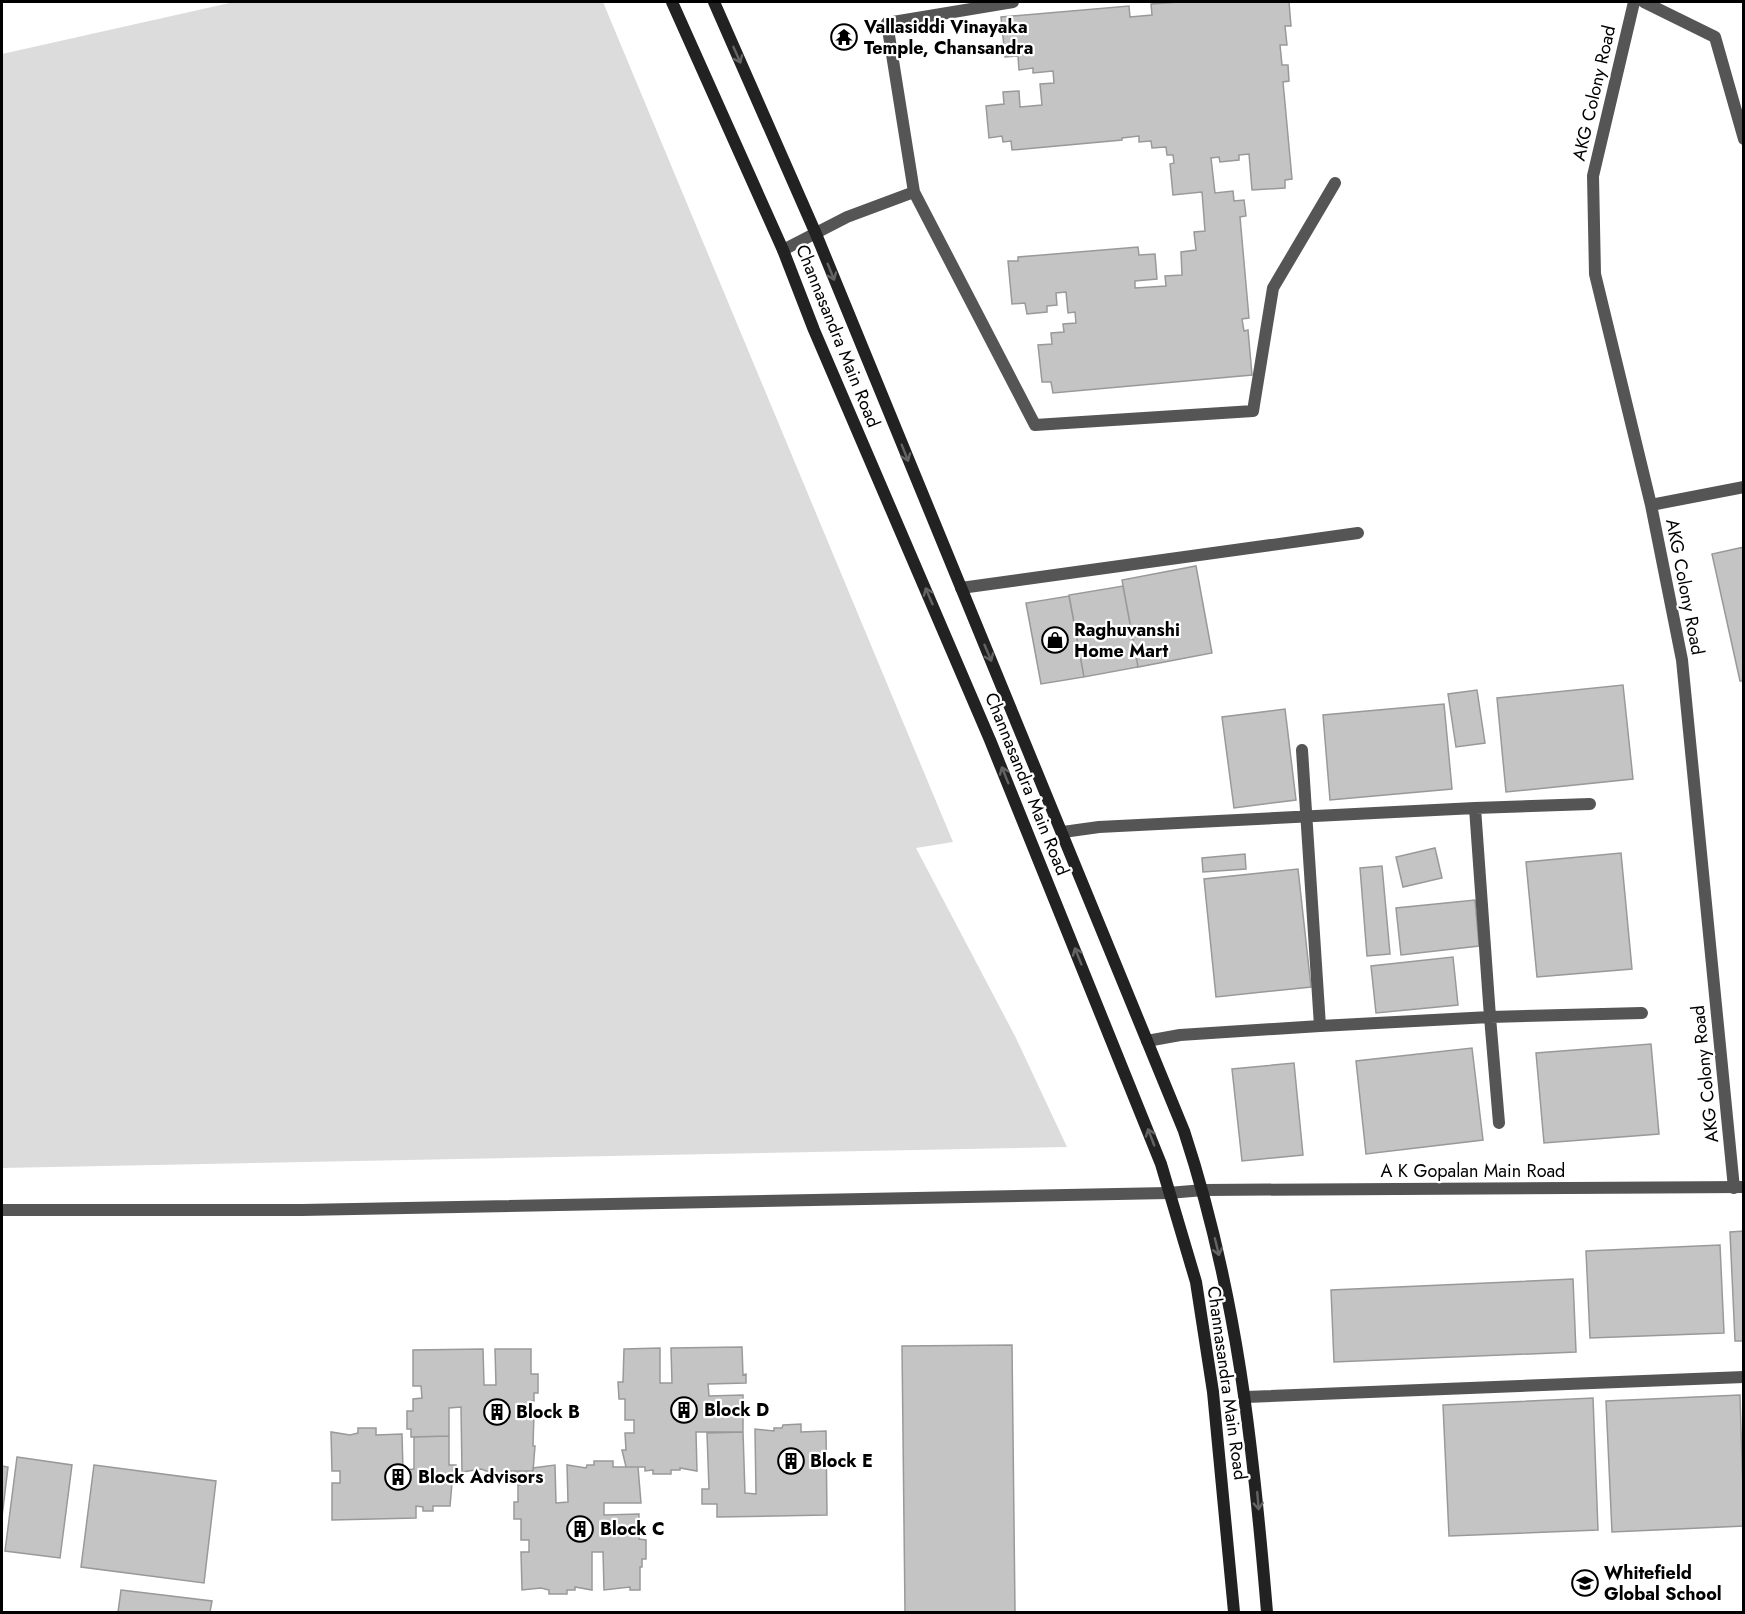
<svg xmlns="http://www.w3.org/2000/svg" width="1745" height="1614" viewBox="0 0 1745 1614" font-family="Jost,sans-serif">
  <rect width="100%" height="100%" fill="#fff"/>
  <!-- green -->
  <path fill="#dcdcdc" d="M234,2H603L953,842L916,848L1016,1038L1067,1147L2,1168V54Z"/>
  <!-- building -->
  <path fill="#c4c4c4" stroke="#999" stroke-width="1.5" d="M1179,2H1289L1291,26H1285L1287,45H1280L1282,65H1288L1289,81L1283,82L1292,179L1285,180V188L1252,190L1249,154L1239,155V160L1220,162L1219,157L1211,158L1215,193L1233,191L1234,201L1244,200L1246,216L1240,217L1249,318L1242,319L1244,331L1248,330L1252,375L1053,393L1051,382H1042L1038,345L1052,344L1051,333L1064,332L1063,324L1076,323L1075,312L1068,313L1066,292L1056,293L1057,305L1047,306V312L1027,314L1025,303L1012,304L1008,261H1018V257L1138,247L1139,255L1155,254L1157,279L1135,281V288L1166,286L1165,276L1182,275L1181,252L1196,250L1194,232L1205,231L1202,192L1173,195L1170,164L1174,163L1173,155H1167L1166,147L1152,148L1151,141L1139,142V136L1122,138V140L1012,150L1011,141L1003,142L1002,136L989,138L986,106L1004,104L1003,92L1019,91L1020,107L1042,105L1040,84L1054,83L1053,71L1033,73V68L1019,70L1018,56L1005,57L1001,17L1129,6L1130,17L1152,15L1151,4Z
    M1744,547V681H1740L1712,554Z
    M1196,566L1212,653L1138,667L1122,580Z
    M1123,586L1138,667L1084,677L1069,595Z
    M1069,596L1084,677L1041,684L1026,603Z
    M1623,685L1633,779L1506,792L1497,698Z
    M1477,690L1485,743L1456,747L1448,694Z
    M1444,704L1452,789L1330,800L1323,715Z
    M1285,709L1296,800L1234,808L1222,717Z
    M1435,848L1442,878L1403,887L1396,857Z
    M1621,853L1632,969L1537,977L1526,862Z
    M1245,854L1246,869L1203,872L1202,858Z
    M1382,866L1390,954L1367,956L1360,868Z
    M1298,869L1311,987L1216,997L1204,879Z
    M1475,900L1479,946L1401,955L1396,908Z
    M1453,957L1458,1005L1376,1013L1371,966Z
    M1651,1044L1659,1134L1544,1143L1536,1053Z
    M1472,1048L1483,1140L1366,1154L1356,1061Z
    M1294,1063L1303,1155L1242,1161L1232,1069Z
    M1744,1231V1341H1735L1730,1232Z
    M1720,1245L1724,1333L1590,1338L1586,1251Z
    M1573,1279L1576,1352L1334,1362L1331,1290Z
    M1012,1345L1015,1612H905L902,1346Z
    M742,1347L743,1375L746,1374V1383L708,1384L709,1396L743,1395V1432H696L697,1471L680,1468V1470H671V1474H653V1470L645,1471V1467H626L622,1450H626L625,1433H634V1420H625V1399H619L618,1382H623L624,1349L660,1348V1383H672L671,1348Z
    M483,1349L484,1385H496L495,1349H531V1374H538V1393H534V1401H532V1412L534,1413L533,1446H535L533,1471H507V1476H489V1472L481,1469L462,1472L461,1407L449,1408V1436L411,1437V1429H407V1411H413V1399L422,1398L421,1386H413V1350Z
    M1740,1395L1744,1526L1612,1532L1606,1401Z
    M1593,1398L1598,1530L1449,1536L1443,1405Z
    M801,1424V1432L826,1431L827,1515L717,1517V1504H702V1489H709L707,1433L743,1432L745,1493L756,1494L755,1429L774,1431V1428H782L783,1425Z
    M358,1428H376V1435L402,1434L403,1470L414,1469V1437L449,1436V1465H456V1482L452,1483L450,1506H433V1511H423V1507L416,1506V1518L332,1520V1483H340V1471H332L331,1432L350,1435L358,1433Z
    M17,1457L72,1465L60,1558L5,1551Z
    M594,1461H613V1467H638L641,1503H604V1515L639,1514V1539L646,1540V1559H642V1567H640V1590H630V1587L604,1590L603,1552H592V1590L575,1587V1590H567V1594H549V1590L541,1588L522,1590L521,1552H529V1540H521V1519H514V1502H518V1485H520V1479H515V1471H533V1468L555,1465L556,1503L568,1502L567,1465L586,1468L587,1465H594Z
    M94,1465L216,1481L204,1583L81,1567Z
    M2,1466L8,1467L2,1517Z
    M121,1590L212,1601L210,1612H118Z"/>
  <g fill="none" stroke-linecap="round" stroke-linejoin="round">
    <!-- minor -->
    <path stroke="#555" stroke-width="12" d="M1634,2L1593,176L1595,274L1651,505L1682,660L1734,1188
      M1644,2L1715,37L1744,139
      M914,192L1035,425L1253,411L1273,288L1335,183
      M783,250L847,217L914,192L887,23L1013,2
      M1651,505L1744,487
      M961,588L1358,533
      M1475,808L1590,804
      M1063,832L1099,827L1475,808L1490,1017L1320,1026L1302,750
      M1147,1041L1180,1035L1320,1026
      M1499,1123L1490,1017L1642,1013
      M2,1210H302L1168,1193
      M1246,1397L1744,1377"/>
    <!-- tertiary -->
    <path stroke="#555" stroke-width="12" d="M1168,1193L1204,1190L1744,1187"/>
    <!-- secondary -->
    <path stroke="#222" stroke-width="12" d="M672,2L783,250L814,330L990,740L1161,1164L1196,1282L1213,1392L1234,1612
      M714,2L816,234L1184,1131C1237,1292 1253,1445 1267,1612"/>
  </g>
  <!-- one-way arrows -->
  <defs><path id="oneway-shaft" d="M-6 0H5M1.5-3L5.5 0L1.5 3" fill="none" stroke-width="1.6" stroke-linecap="round" stroke-linejoin="round" transform="scale(1.5)"/></defs>
  <g stroke="#646464">
    <use href="#oneway-shaft" transform="translate(737 55) rotate(66)"/>
    <use href="#oneway-shaft" transform="translate(831 272) rotate(68)"/>
    <use href="#oneway-shaft" transform="translate(905 453) rotate(68)"/>
    <use href="#oneway-shaft" transform="translate(929 596) rotate(-113)"/>
    <use href="#oneway-shaft" transform="translate(988 653) rotate(67)"/>
    <use href="#oneway-shaft" transform="translate(1005 775) rotate(-112)"/>
    <use href="#oneway-shaft" transform="translate(1078 956) rotate(-112)"/>
    <use href="#oneway-shaft" transform="translate(1151 1137) rotate(-111)"/>
    <use href="#oneway-shaft" transform="translate(1217 1247) rotate(76)"/>
    <use href="#oneway-shaft" transform="translate(1258 1501) rotate(85)"/>
  </g>
  <!-- icons -->
  <defs>
    <g id="temple-ring" transform="scale(1.35)"><circle r="9.5" fill="#fff" stroke="#000" stroke-width="1.5"/><path d="M0-6L5-2H3V0L6.5 2.5H4V6H1.5V3h-3V6H-4V2.5H-6.5L-3 0V-2H-5Z" fill="#000"/></g>
    <g id="shop-ring" transform="scale(1.35)"><circle r="9.5" fill="#fff" stroke="#000" stroke-width="1.5"/><path d="M-5-2.5h2.3a2.7 3.5 0 0 1 5.4 0H5L5.5 6h-11ZM-1.5-2.5h3a1.5 2.3 0 0 0-3 0Z" fill="#000"/></g>
    <g id="building-ring" transform="scale(1.35)"><circle r="9.5" fill="#fff" stroke="#000" stroke-width="1.5"/><path d="M-4-6H4V6H1V3H-1V6H-4ZM-2.5-4.3h1.7v1.8h-1.7ZM.8-4.3h1.7v1.8H.8ZM-2.5-1h1.7V.8h-1.7ZM.8-1h1.7V.8H.8Z" fill="#000"/></g>
    <g id="school-ring" transform="scale(1.35)"><circle r="9.5" fill="#fff" stroke="#000" stroke-width="1.5"/><path d="M0-5L7-2L0 1L-7-2ZM-4 1L0 2.5L4 1V4Q0 6-4 4Z" fill="#000"/></g>
  </defs>
  <g fill-rule="evenodd">
    <use href="#temple-ring" x="844" y="37"/>
    <use href="#shop-ring" x="1055" y="640"/>
    <use href="#building-ring" x="684" y="1410"/>
    <use href="#building-ring" x="497" y="1412"/>
    <use href="#building-ring" x="791" y="1461"/>
    <use href="#building-ring" x="398" y="1477"/>
    <use href="#building-ring" x="580" y="1529"/>
    <use href="#school-ring" x="1585" y="1583"/>
  </g>
  <g text-anchor="middle" dominant-baseline="central" stroke-width="4.5" stroke-linejoin="round" paint-order="stroke">
    <!-- poi labels -->
    <g font-size="18" font-weight="bold" fill="#000" stroke="#fff" text-anchor="start">
      <text x="864" y="27">Vallasiddi Vinayaka<tspan x="864" dy="21">Temple, Chansandra</tspan></text>
      <text x="1074" y="630">Raghuvanshi<tspan x="1074" dy="21">Home Mart</tspan></text>
      <text x="704" y="1410">Block D</text>
      <text x="516" y="1412">Block B</text>
      <text x="810" y="1461">Block E</text>
      <text x="418" y="1477">Block Advisors</text>
      <text x="600" y="1529">Block C</text>
      <text x="1604" y="1573">Whitefield<tspan x="1604" dy="21">Global School</tspan></text>
    </g>
    <!-- street labels -->
    <g font-size="18" fill="#000" stroke="#fff">
      <text transform="translate(1594 93) rotate(-77)">AKG Colony Road</text>
      <text transform="translate(838 336) rotate(68)">Channasandra Main Road</text>
      <text transform="translate(1685 587) rotate(79)">AKG Colony Road</text>
      <text transform="translate(1027 784) rotate(68)">Channasandra Main Road</text>
      <text transform="translate(1705 1074) rotate(-96)">AKG Colony Road</text>
      <text x="1473" y="1171">A K Gopalan Main Road</text>
      <text transform="translate(1227 1383) rotate(82)">Channasandra Main Road</text>
    </g>
  </g>
  <!-- border -->
  <rect width="1745" height="1614" fill="none" stroke="#000000" stroke-width="6"/>
</svg>
